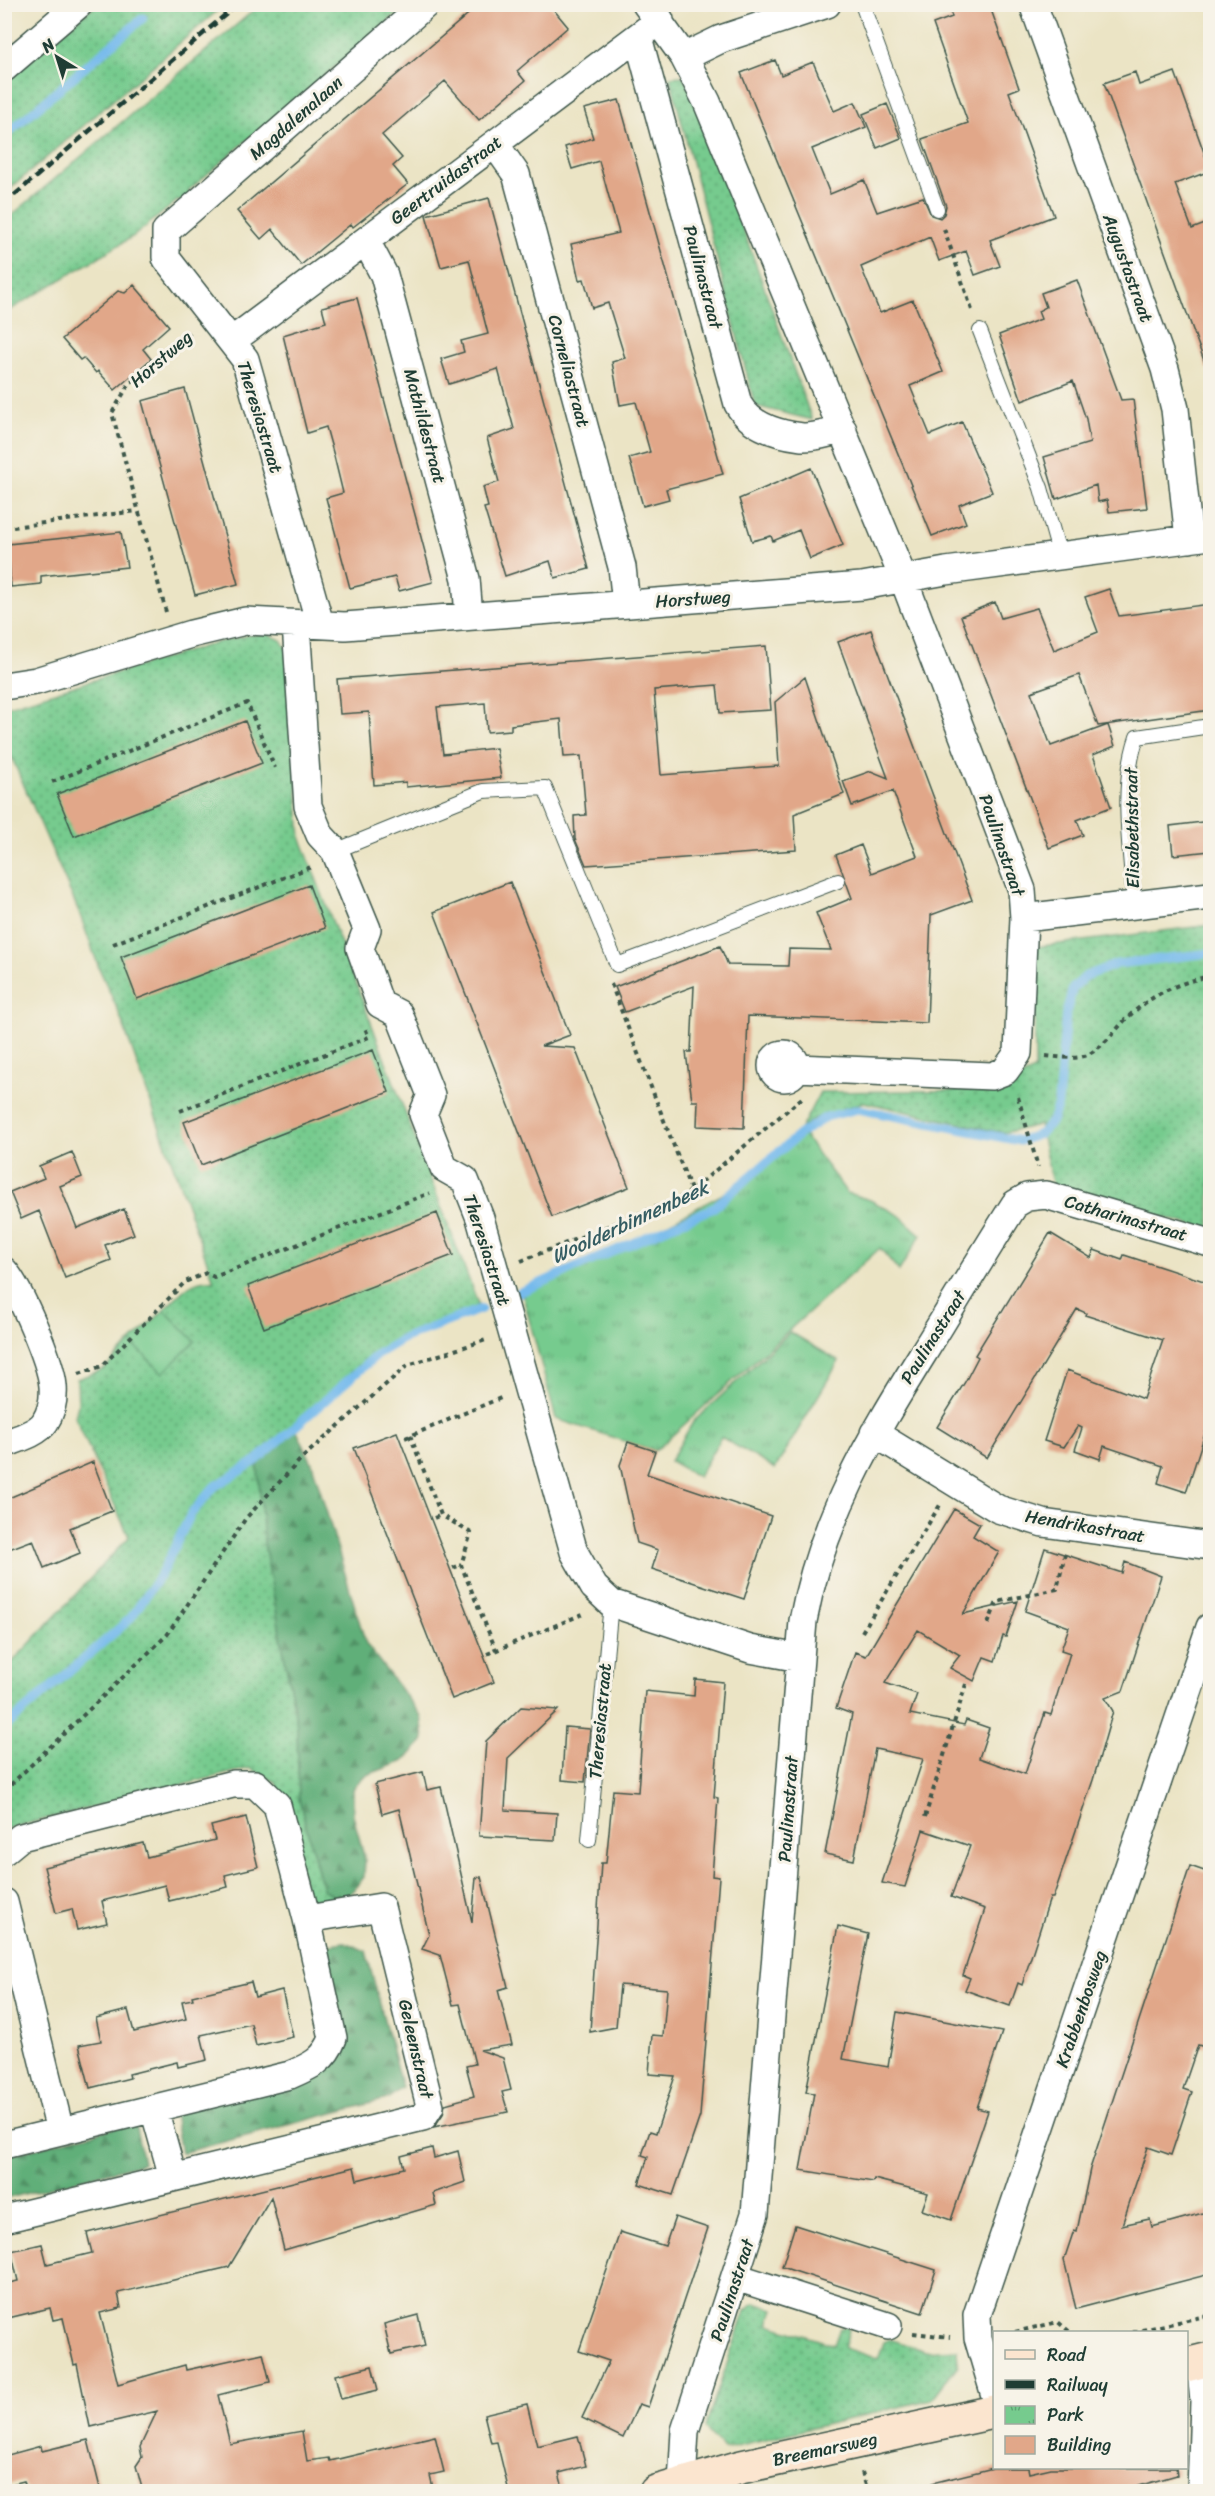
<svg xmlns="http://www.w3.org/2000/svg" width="1215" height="2496" viewBox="0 0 1215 2496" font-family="Sriracha,sans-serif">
  <defs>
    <pattern id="grass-dots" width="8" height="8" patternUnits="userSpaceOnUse" patternTransform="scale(1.5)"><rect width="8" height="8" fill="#76cb8e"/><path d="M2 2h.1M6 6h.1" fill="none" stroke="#60a675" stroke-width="1.8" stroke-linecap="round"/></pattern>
    <pattern id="forest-firs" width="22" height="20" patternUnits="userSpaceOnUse" patternTransform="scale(1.5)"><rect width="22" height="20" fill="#60af79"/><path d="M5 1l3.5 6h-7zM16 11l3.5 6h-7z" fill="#4f9064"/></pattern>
    <pattern id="park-tufts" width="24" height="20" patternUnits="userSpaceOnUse" patternTransform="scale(1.5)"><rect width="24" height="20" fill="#76cb8e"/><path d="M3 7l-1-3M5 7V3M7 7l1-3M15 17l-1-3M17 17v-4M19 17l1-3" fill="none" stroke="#60a675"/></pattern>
  </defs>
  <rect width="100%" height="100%" fill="#f7f3e8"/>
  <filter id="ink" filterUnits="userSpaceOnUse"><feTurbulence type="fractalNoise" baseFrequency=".0167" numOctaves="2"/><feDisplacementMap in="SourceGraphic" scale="12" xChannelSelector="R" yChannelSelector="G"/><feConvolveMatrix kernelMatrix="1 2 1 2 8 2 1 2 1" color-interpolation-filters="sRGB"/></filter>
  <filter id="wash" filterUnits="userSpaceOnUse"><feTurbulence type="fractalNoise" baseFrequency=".008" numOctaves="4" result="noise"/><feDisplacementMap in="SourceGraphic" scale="24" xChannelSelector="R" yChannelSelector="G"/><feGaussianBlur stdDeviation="1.35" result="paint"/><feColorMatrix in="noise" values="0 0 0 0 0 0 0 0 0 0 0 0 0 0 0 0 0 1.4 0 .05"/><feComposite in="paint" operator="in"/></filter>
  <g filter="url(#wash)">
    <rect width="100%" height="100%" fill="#ebe4c5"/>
    <!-- grass -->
    <path fill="url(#grass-dots)" stroke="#4a8461" stroke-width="1.5" d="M95,5H224L5,193V82Z
      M260,5H407L278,115L275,127L261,128L189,190L188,201H177L134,236L5,313V221Z
      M683,76L693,90L812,420L755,406L670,77Z
      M268,634L281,640L287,650L301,839L479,1306L398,1339L294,1425L264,1543L297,1725L299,1799L323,1889L335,1897L347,1898L311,1909L276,1782L250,1768L5,1829V1670L129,1537L75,1417L78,1405L77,1379L104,1369L131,1342L163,1372L194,1341L164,1310C179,1295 192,1276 214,1281L119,1013L99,968L79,912L5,742V707L219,642L250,635Z
      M1210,925V1230L1053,1187L1039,1125L1003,1133L864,1102L813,1119L800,1130L820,1092L1002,1090L1035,1069V947Z
      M755,2303L774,2309L769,2324L834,2345L840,2328L847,2327L849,2330L844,2348L878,2359L884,2342L890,2339L925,2351L957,2349L958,2365L932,2399L724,2449L705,2428L745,2311Z"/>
    <!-- forest -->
    <path fill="url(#forest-firs)" stroke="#407656" stroke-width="1.5" d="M294,1425L312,1463L366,1644L421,1716L424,1740L404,1761L364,1776L353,1789V1815L365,1860L364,1877L347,1898L335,1897L323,1889L299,1799L297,1725L264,1543L257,1459L293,1428Z
      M344,1942L366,1951L402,2088L387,2099L181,2153L174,2114L331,2065L320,1946Z
      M135,2123L143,2163L5,2199L4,2156Z"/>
    <!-- park -->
    <path fill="url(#park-tufts)" stroke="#4a8461" stroke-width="1.5" d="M800,1130L847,1193L870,1200L899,1215L921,1235L899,1271L880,1248L655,1451L556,1419L522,1293L639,1239L725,1193Z
      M790,1332L839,1361L775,1469L721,1437L698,1477L670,1461L693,1422Z"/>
    <!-- pitch -->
    <path fill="#76cb8e" stroke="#4a8461" stroke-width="1.5" d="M164,1310L195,1341L163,1373L131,1342Z"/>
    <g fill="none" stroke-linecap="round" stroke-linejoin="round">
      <!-- stream -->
      <path stroke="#75baec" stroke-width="9" d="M4,136L143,18
        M518,1293L713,1208L800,1134L826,1117L858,1109L1020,1141L1040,1134L1052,1121L1058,1104L1066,1013L1073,988L1086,976L1117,964L1210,953
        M4,1728L130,1619L162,1572L191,1514L214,1487L256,1461L379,1353L404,1338L481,1309"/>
    </g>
    <g id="blocks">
      <!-- building -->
      <path fill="#e1a789" d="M480,4H549L568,27L517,71L525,81L479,120L445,81L382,135L402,158L393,166L408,184L353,227L351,224L301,265L272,229L261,239L237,211Z
        M948,4H989L1019,88L1009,92L1054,216L990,240L1000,266L975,275L966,251L939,261L930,237L861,267L880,313L913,300L943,372L910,386L930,435L962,422L992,492L959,505L966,523L932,536L741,73L775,60L781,75L813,62L834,111L855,102L866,127L812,149L830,194L864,180L877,212L923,197L931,215L940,218L944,214L946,206L922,139L968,123L933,24L952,17Z
        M1135,72L1139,85L1175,72L1210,169V171L1175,184L1192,229L1210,222V369H1207L1104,83Z
        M619,100L723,474L666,489L669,499L643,506L629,458L650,452L636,402L620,405L612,362L625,358L608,303L592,308L584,279L579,280L571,244L619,233L599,161L572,169L565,147L593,138L584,109Z
        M887,104L901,138L877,148L863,114Z
        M489,198L589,569L555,578L550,561L505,576L484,508L488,507L483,487L499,482L487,438L514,429L498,369L449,384L441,359L464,352L461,341L488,334L469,260L441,267L426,215Z
        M1077,280L1121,400L1133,399L1147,508L1109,512L1107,500L1098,502L1096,485L1056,499L1044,457L1090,443L1086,419L1073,381L1022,401L999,335L1041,319L1038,311L1046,307L1041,293Z
        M134,285L169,326L143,349L151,359L115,390L98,371L96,373L83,358L80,360L62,339L118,291L125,293Z
        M357,298L433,582L399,591L395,577L350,588L326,498L343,493L334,456L326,427L307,433L283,335L326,322L322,307Z
        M185,389L238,584L195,595L142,401Z
        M811,468L843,545L810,559L799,530L773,541L771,536L752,541L739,499Z
        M121,532L127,567L41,576V584L11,587L8,544Z
        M1109,589L1119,616L1210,604V710L1098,726L1079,675L1031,692L1051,746L1108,725L1115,746L1093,755L1111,807L1077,820L1083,835L1049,848L961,616L995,602L1001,618L1037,608L1054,650L1098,632L1085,597Z
        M871,630L972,900L931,915L927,1023L748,1016L744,1128L697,1126L698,1101H692L686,1052H691L694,986L625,1012L615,987L720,946L728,965L788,966L789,949L831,950L816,913L852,898L836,855L861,845L872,873L917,856L893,791L852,806L843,781L871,771L888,778L838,642Z
        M766,646L771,710L720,713L717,685L654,690L661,775L779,766L775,702L805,677L844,794L794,814L796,850L586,865L575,839L574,816L586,815L581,756L564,757L561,719L511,725V730L487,732L485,703L437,707L443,754L496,748L501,778L406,787V782L374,785L369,712L340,714L337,679Z
        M245,721L262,763L74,836L57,794Z
        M1210,821V851L1173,855L1170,826Z
        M510,882L570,1035L541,1046L575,1048L629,1187L552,1217L434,912Z
        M309,885L325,928L137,999L121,957Z
        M373,1050L389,1092L201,1165L184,1122Z
        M72,1152L82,1177L60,1186L77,1228L124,1209L134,1234L105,1245L111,1260L65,1278L39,1211L21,1219L10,1192L44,1178L39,1166Z
        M437,1213L453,1255L264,1328L248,1286Z
        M1050,1233L1091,1258L1094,1250L1122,1260L1124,1255L1210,1283V1418L1186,1492L1158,1483L1163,1466L1104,1446L1100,1459L1075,1450L1082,1428L1078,1426L1064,1447L1044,1441L1067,1370L1143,1399L1163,1340L1085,1315L1086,1313L1077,1309L987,1458L937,1427L965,1382L978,1357L975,1355Z
        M397,1432L494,1682L452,1699L354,1448Z
        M628,1442L655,1451L647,1474L771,1516L744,1599L652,1569L658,1550L637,1543L620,1465Z
        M93,1462L112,1511L70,1528L80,1553L44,1568L33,1540L4,1551V1500Z
        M954,1509L980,1524L973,1536L999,1552L963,1614L1018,1601L1006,1637L1003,1636L995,1661L984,1657L974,1681L950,1668L960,1655L918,1630L885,1683L917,1694L910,1714L964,1725L966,1720L989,1728L979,1758L1025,1774L1045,1713L1051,1715L1070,1653L1061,1650L1069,1627L1025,1611L1045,1548L1122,1573L1125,1562L1161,1576L1123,1691L1105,1698L1113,1711L1093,1780L1053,1898H1050L1022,1985L1018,1983L1010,2006L965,1990L970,1978L963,1975L985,1909L951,1897L970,1846L923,1830L905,1887L882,1883L923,1759L875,1749L854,1860L825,1854L852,1714L836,1708L855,1652L866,1656Z
        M695,1679L723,1682L714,1797L718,1798L712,1876L719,1877L700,2116L673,2195L639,2184L648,2157L642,2155L650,2131L656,2133L675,2076L649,2074L652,2035L663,2036L667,1989L620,1985L616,2027L590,2032L601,1863H606L613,1790L638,1792L645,1691L694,1696Z
        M521,1707L558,1710L508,1758L505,1810L557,1813L555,1840L479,1836L486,1741Z
        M565,1727L590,1729L585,1782L562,1780Z
        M423,1772L427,1790L441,1787L472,1922L476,1878L481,1877L508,1987L498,1990L512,2045L480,2050L503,2058L511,2090L502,2092L508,2112L434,2127L443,2114L445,2104L474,2096L466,2066L475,2064L460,2004L453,2005L440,1955L422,1949L429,1935L399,1809L382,1814L375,1784Z
        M246,1817L258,1867L225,1875L228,1887L169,1901L165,1885L102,1901L107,1923L77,1930L72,1909L56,1913L44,1867L143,1843L147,1857L215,1840L211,1826Z
        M1190,1866L1210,1873V2028L1205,2047L1198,2045L1183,2089L1192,2092L1171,2155L1148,2147L1122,2225L1150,2219L1152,2227L1210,2211V2274L1076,2309L1064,2260L1074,2230L1077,2231L1090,2169Z
        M838,1926L868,1934L843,2059L888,2067L897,2012L1002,2032L977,2108L988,2111L951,2220L922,2210L928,2193L874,2179L873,2182L800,2170L814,2093L806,2092Z
        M251,1982L255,1997L282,1990L293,2037L256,2046L251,2024L201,2035L207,2060L178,2067L177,2062L129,2074L130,2078L90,2088L79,2045L101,2041L96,2018L128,2010L134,2032L186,2019L182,2001L193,1999L192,1996Z
        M432,2148L434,2158L458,2151L465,2182L433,2193L436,2205L284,2250L271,2197L229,2267L118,2293L121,2308L100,2313L118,2384L185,2365L186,2370L263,2353L270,2382L218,2395L230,2444L302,2431L307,2461L329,2458L330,2461L435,2436L444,2472L430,2475L434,2492H143L136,2466L142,2457L140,2447L157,2411L90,2427L77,2364L74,2365L63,2318L53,2320L50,2308L4,2319V2284L18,2281L11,2251L42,2244L47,2264L92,2253L87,2233L354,2167L357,2180L404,2168L401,2156Z
        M675,2217L708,2228L648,2407L639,2404L623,2438L582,2418L609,2361L579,2351L620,2232L665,2246Z
        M795,2225L936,2270L922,2313L782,2267Z
        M418,2315L425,2346L391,2354L384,2324Z
        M372,2366L378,2390L341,2399L335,2375Z
        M527,2404L537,2446L578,2436L586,2466L559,2473L564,2492H509L497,2442L491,2443L484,2414Z
        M88,2440L100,2488L84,2492H27L24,2481L4,2486V2456L41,2446L42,2451Z
        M993,2468H1028L1029,2473L1051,2468H1176L1177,2475L1117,2492H933L932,2483Z"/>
    </g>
  </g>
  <g filter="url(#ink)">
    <use href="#blocks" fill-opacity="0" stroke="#3e564a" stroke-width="1.5"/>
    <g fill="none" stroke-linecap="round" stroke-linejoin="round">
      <!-- lane casing -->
      <g stroke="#3e564a" stroke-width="16">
        <path id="lane" d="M862,4L937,209
          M980,331L1041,488L1060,556
          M335,851L483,791L545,788L617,965L838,881
          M1134,905C1131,850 1119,790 1137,737L1210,726
          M589,1840L611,1603"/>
      </g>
      <!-- street casing -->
      <g stroke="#3e564a" stroke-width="30">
        <path id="street" d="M646,4L684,57L707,102L903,578L1022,890L1024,918L1018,1053L1005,1071L992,1076L796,1068
          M1033,4L1165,369L1175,409L1189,539
          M638,37L738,404C750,426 777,434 802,437C814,438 830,432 843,430
          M684,57L721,39L827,4
          M4,68L79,4
          M495,144L516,174L622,567L626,604
          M366,241L384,275L466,579L469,616
          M233,340L660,20
          M296,624L308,806L320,835L335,851L367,929L360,948L380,1004L399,1014L431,1095L423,1114L444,1168L465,1180L480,1218L574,1552L594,1587L611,1603L750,1649L800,1658
          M320,624L245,359L166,258V231L426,4
          M4,686L36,681L191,634L245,621L345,626L862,586L946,571L1210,536
          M1024,918L1210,896
          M772 1066a12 12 0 1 1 24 0a12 12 0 1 1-24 0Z
          M4,1271C20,1289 51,1362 53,1386C54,1399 52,1411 45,1422C37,1434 17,1439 4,1444
          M874,1433L998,1509L1043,1523L1210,1546
          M4,1851L21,1837L233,1784H255L277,1805L307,1919L333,2038C325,2060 311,2066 290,2075L4,2145
          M4,1902L60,2131
          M154,2109L173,2177
          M4,2219L423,2117L430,2106L381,1907L307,1919
          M736,2277L888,2326
          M1200,2362L1204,2401L1201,2492
          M994,2392L978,2338L977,2315L1210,1627
          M682,2484L685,2431L755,2214L803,1621C822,1518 870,1439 924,1352C954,1303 984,1253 1015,1204L1027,1197L1046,1195L1210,1243"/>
      </g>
      <!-- secondary casing -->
      <g stroke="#3e564a" stroke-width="36">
        <path id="secondary" d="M1186,2365L1210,2359
          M656,2492L741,2467L994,2412"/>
      </g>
      <!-- path -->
      <path stroke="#3e564a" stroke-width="4" stroke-dasharray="4.5 4.5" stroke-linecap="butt" d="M944,229L973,313
        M13,527L137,511
        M166,612L112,413L129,384L190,333
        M52,782L247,703L275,768
        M113,944L311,867
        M611,984L691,1190
        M1046,1056C1058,1057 1076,1060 1087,1055C1102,1048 1114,1032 1125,1020C1150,995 1177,983 1210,976
        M1018,1097L1038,1167
        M180,1111L369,1037L365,1028
        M521,1261L686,1195L802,1098
        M79,1374L102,1366L185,1282L206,1273L214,1277L430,1193
        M410,1435L441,1515L471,1533L461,1565L496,1650
        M405,1438L503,1397
        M434,1518L441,1515
        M453,1568L461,1565
        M988,1624L997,1602L1057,1589L1065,1554
        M862,1632L940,1505
        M487,1654L583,1614
        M4,1791L167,1635L246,1518L302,1458L408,1365L486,1340
        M925,1817L966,1684
        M1015,2332L1058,2322L1070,2332
        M1133,2332L1210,2315
        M913,2333L950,2337
        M862,2472L868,2492"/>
      <!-- lane -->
      <use href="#lane" stroke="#fff" stroke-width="14"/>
      <!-- street -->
      <use href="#street" stroke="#fff" stroke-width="27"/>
      <!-- secondary -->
      <use href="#secondary" stroke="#fbe5cf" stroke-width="33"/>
      <!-- rail -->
      <path stroke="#1f3d34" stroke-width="4.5" stroke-dasharray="9 4.5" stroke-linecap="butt" d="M4,204L238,4"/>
    </g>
  </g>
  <g text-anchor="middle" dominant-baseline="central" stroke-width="6" stroke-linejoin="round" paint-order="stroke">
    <!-- street labels -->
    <g font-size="18" fill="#1f3d34" stroke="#f7f3e8">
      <text transform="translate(296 118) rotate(-41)">Magdalenalaan</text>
      <text transform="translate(446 180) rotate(-37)">Geertruidastraat</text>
      <text transform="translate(1128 268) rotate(70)">Augustastraat</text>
      <text transform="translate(703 277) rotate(75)">Paulinastraat</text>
      <text transform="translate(161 359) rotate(-41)">Horstweg</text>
      <text transform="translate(569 371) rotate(75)">Corneliastraat</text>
      <text transform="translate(260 417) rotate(73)">Theresiastraat</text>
      <text transform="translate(425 426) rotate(75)">Mathildestraat</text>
      <text transform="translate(693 599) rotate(-4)">Horstweg</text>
      <text transform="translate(1132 828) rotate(-91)">Elisabethstraat</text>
      <text transform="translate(1002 845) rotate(71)">Paulinastraat</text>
      <text transform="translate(1126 1218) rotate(16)">Catharinastraat</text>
      <text transform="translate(487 1250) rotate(72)">Theresiastraat</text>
      <text transform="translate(933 1337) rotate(-58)">Paulinastraat</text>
      <text transform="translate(1085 1526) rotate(10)">Hendrikastraat</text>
      <text transform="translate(600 1721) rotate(-85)">Theresiastraat</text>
      <text transform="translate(788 1809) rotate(-86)">Paulinastraat</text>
      <text transform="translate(1081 2009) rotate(-71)">Krabbenbosweg</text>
      <text transform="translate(416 2049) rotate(77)">Geleenstraat</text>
      <text transform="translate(732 2290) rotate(-72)">Paulinastraat</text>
      <text transform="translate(825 2449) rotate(-12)">Breemarsweg</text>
    </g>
    <!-- water labels -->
    <g font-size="20" font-style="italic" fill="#345c62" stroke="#f7f3e8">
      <text transform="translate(630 1222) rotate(-25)">Woolderbinnenbeek</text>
    </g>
  </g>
  <!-- margin -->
  <rect width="1215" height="2496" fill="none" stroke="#f7f3e8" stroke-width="24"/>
  <!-- legend -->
  <rect x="993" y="2331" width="195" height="138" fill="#f7f3e8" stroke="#a1aaa0" stroke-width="1.5"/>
  <rect x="1005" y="2350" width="30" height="9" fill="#fbe5cf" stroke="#a1aaa0" stroke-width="1.5"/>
  <text x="1047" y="2361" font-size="18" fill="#1f3d34">Road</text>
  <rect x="1005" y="2380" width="30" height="9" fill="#1f3d34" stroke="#a1aaa0" stroke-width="1.5"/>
  <text x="1047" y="2391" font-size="18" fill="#1f3d34">Railway</text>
  <rect x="1005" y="2406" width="30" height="18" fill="url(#park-tufts)" stroke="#a1aaa0" stroke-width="1.5"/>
  <text x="1047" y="2421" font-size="18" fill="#1f3d34">Park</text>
  <rect x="1005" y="2436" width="30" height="18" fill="#e1a789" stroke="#a1aaa0" stroke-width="1.5"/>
  <text x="1047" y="2451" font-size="18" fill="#1f3d34">Building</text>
  <!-- north arrow -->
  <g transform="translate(57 57) rotate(322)" stroke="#f7f3e8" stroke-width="4.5" paint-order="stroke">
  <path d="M0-4.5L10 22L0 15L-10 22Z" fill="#1f3d34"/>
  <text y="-9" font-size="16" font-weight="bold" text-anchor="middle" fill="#1f3d34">N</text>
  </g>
</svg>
